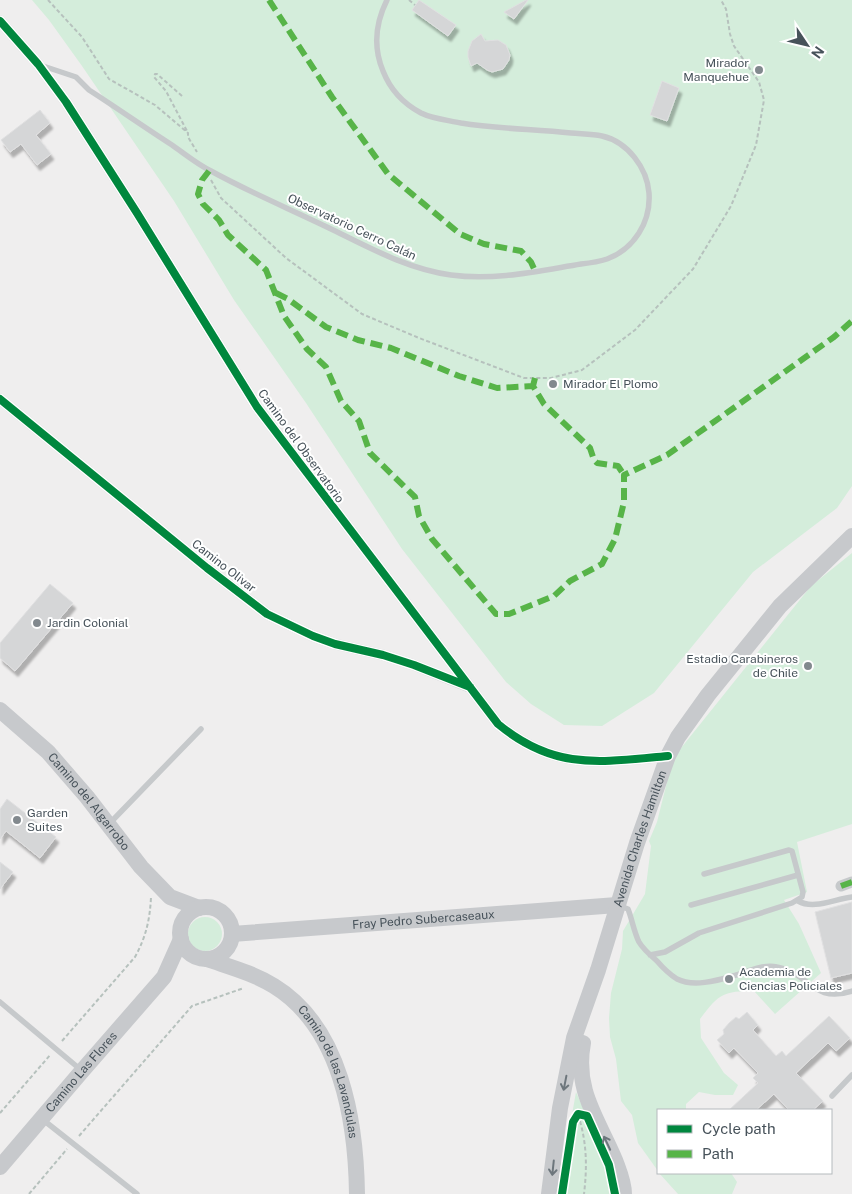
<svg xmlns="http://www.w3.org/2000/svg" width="852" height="1194" viewBox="0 0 852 1194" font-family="'Public Sans',sans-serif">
  <defs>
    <filter id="shadow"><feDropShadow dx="3" dy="5.5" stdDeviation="1" flood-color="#0004"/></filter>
  </defs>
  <rect width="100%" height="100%" fill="#efeeee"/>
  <!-- green -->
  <path fill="#d4eddb" d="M32,0H852V486L837,508L753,572L654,693L602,726L564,725L531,704L506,682L402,549L306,403L234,300L174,201L82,66L49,20Z
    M852,553V824L797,842L807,892L784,900L799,924L821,973L775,1014L754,991C723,991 719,994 700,1019L701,1038L724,1073L738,1085L733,1095H715L699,1092L686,1104V1110H658V1171L638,1143L632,1115L621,1101L616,1059L610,1037L609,1018L611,993L622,949L623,931L645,894L651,846L649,841L657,822L673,758L811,586Z
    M188 934a17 17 0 1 1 34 0a17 17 0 1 1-34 0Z
    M576,1092L612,1172L615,1194H558Z
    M659,1173H731L737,1182L732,1194H678Z"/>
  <!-- building -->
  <path fill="#d5d6d7" stroke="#e0e0e1" filter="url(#shadow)" d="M419,0L456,25L448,36L412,10Z
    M528,0L514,19L504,12L526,0Z
    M481,34L485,41L498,40L506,45L510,55L509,60L503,69L492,72L487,70L477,63L471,66L468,57V51L472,41Z
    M662,81L679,88L667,121L650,115Z
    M40,110L50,123L36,135L51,154L37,165L21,144L10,152L1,140Z
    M50,584L73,603L15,671L0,658V643Z
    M7,799L56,837L40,858L6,831L0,839V809Z
    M0,862L13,872L0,889Z
    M852,902V973L831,978L815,912Z
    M747,1012L758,1025L753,1030L776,1056L782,1051L786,1056L829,1016L850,1038L836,1051L828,1043L796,1073L823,1101L813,1110H789L774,1094L756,1110H729L758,1083L753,1078L758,1073L734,1048L729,1053L717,1040L724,1034L723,1030L729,1023L736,1017L739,1019Z"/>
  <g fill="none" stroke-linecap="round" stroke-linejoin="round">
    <!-- path -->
    <path stroke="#b6c1bd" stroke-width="2" stroke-dasharray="4 2.5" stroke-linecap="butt" d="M48,0L82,37L109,79L155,105L188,133V137L197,152
      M409,0L415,5
      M182,96L157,74H155L154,77L166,91L187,131
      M211,180L221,198L286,258L362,314L419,338L524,378H551L582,370L635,330L693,269L731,206L756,145L764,100L759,82L734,46L730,34L726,9L721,0
      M62,1041L135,957C146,937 150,919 151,897
      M0,1113L51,1054
      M580,1121C587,1146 587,1169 584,1194
      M79,1136L192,1006L244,988
      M29,1194L67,1149"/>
    <!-- lane -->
    <path stroke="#c6c9cb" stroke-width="5.5" d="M40,65L76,77L89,90C117,108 144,127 172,145C185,154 197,164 211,171C249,192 290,209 329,228C368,247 407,269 451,275C495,281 538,271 581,264C590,263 598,262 607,259C634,249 651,222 649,193C647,168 628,142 602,136C592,134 581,134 571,133C534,129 498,129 461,123C447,120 433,119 421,113C404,104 390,89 383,71C373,47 376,22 387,0
      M110,823L201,729
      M798,901C814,910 834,899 852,897
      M691,905L798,875
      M620,906L628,909C632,919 634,932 639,942C643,949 650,955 657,961C663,968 669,974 677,979C693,987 716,981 733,976C747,972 762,964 777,967C809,972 812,1004 852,991
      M650,955L665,952L699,933L792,903L802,897L803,892L792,851L789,850L704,874
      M0,1002L81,1070
      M832,1096L852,1075
      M42,1119L137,1194"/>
    <!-- street -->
    <path stroke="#c6c9cb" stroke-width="11" d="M0,21L38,64L66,102L137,213L257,407L498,724C555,771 600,762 668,756
      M0,399L207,568L267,614L313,636L335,644L383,655L414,665L469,687
      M841,886L852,882"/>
    <!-- secondary -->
    <g stroke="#c7c9cc" stroke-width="16">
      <path id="s1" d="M0,710L48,752L87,797L141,867L170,897L199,908"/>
      <circle cx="206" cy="933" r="26"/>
      <path id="s2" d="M232,934L617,905"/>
      <path id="s3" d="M207,959C230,967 253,973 274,986C341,1027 356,1121 357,1194"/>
      <path d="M583,1043C574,1090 598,1119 615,1160C619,1171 624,1182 624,1194"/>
      <path id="s4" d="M0,1167L82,1071L164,977L181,939"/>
      <path id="s5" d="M549,1194L560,1108L574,1038L598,970L637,843L668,756L678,737L708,695L780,606L852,536"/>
    </g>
    <!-- quiet -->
    <path stroke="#57b448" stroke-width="6" stroke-dasharray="12 6" stroke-linecap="butt" d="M269,0L332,97L388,174L460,234L484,244L521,251L531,262L535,271
      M209,171L202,180L198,194L203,204L219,220L228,235L266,270L284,316L307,349L326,367L341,401L359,421L370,453L415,497L419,516L432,539L496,614H509L554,596L570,581L602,564L615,539L624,502V475L667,455L834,337L852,321
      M276,293L288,299L326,327L358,340L391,348L459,376L497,388L533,386
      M535,378L533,386L544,404L590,448L594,460L597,463L618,466L624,475
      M841,886L852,882"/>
    <!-- cycleway casing -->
    <g stroke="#fff" stroke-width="11">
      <path id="cycleway" d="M0,21L38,64L66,102L137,213L257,407L498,724C555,771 600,762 668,756
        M0,399L207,568L267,614L313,636L335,644L383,655L414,665L470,687
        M562,1194L573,1122L578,1114L587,1116L609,1165L615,1194"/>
    </g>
    <!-- cycleway -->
    <use href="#cycleway" stroke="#00873e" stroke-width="8"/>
  </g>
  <!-- one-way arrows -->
  <defs><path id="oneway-shaft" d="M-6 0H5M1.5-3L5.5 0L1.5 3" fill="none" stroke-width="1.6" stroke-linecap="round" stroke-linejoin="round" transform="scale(1.25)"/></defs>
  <g stroke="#6d767c">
    <use href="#oneway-shaft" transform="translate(565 1083) rotate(101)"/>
    <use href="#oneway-shaft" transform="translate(607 1143) rotate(-115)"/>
    <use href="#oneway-shaft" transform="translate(553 1168) rotate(96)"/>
  </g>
  <!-- markers -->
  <g fill="#82898e" stroke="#fff" stroke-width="2">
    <circle cx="759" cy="70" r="5"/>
    <circle cx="553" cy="384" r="5"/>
    <circle cx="37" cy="623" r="5"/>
    <circle cx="808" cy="666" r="5"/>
    <circle cx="17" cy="820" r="5"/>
    <circle cx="729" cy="979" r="5"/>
  </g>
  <g text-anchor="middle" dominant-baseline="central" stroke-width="4" stroke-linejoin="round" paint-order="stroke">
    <!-- poi labels -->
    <g font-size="12" fill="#47525a" stroke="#fff" text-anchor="start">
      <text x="749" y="63" text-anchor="end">Mirador<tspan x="749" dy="14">Manquehue</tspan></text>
      <text x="563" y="384">Mirador El Plomo</text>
      <text x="47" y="623">Jardin Colonial</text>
      <text x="798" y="659" text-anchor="end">Estadio Carabineros<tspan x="798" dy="14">de Chile</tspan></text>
      <text x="27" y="813">Garden<tspan x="27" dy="14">Suites</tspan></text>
      <text x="739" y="972">Academia de<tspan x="739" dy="14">Ciencias Policiales</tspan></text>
    </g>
    <!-- street labels -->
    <g font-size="12" fill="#47525a" stroke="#fff">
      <text transform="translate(352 227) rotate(25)">Observatorio Cerro Calán</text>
      <text transform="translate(301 446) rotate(54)">Camino del Observatorio</text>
      <text transform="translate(224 566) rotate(38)">Camino Olivar</text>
      <text stroke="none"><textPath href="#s1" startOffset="128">Camino del Algarrobo</textPath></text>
      <text stroke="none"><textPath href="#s5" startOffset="368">Avenida Charles Hamilton</textPath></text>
      <text stroke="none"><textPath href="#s2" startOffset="192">Fray Pedro Subercaseaux</textPath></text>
      <text stroke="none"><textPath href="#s4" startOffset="125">Camino Las Flores</textPath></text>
      <text stroke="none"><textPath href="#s3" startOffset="178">Camino de las Lavandulas</textPath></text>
    </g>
  </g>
  <!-- legend -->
  <rect x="657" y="1109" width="175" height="65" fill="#ffffff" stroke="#b5babd"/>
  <rect x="667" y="1125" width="25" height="8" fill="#00873e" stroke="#b5babd"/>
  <text x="702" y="1134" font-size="15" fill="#47525a">Cycle path</text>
  <rect x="667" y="1150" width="25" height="8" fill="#57b448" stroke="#b5babd"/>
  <text x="702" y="1159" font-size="15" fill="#47525a">Path</text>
  <!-- north arrow -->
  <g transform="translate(807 45) rotate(125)" stroke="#ffffff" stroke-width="4" paint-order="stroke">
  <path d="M0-4L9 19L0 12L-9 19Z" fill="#47525a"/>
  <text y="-8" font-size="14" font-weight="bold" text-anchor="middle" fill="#47525a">N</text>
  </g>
</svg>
